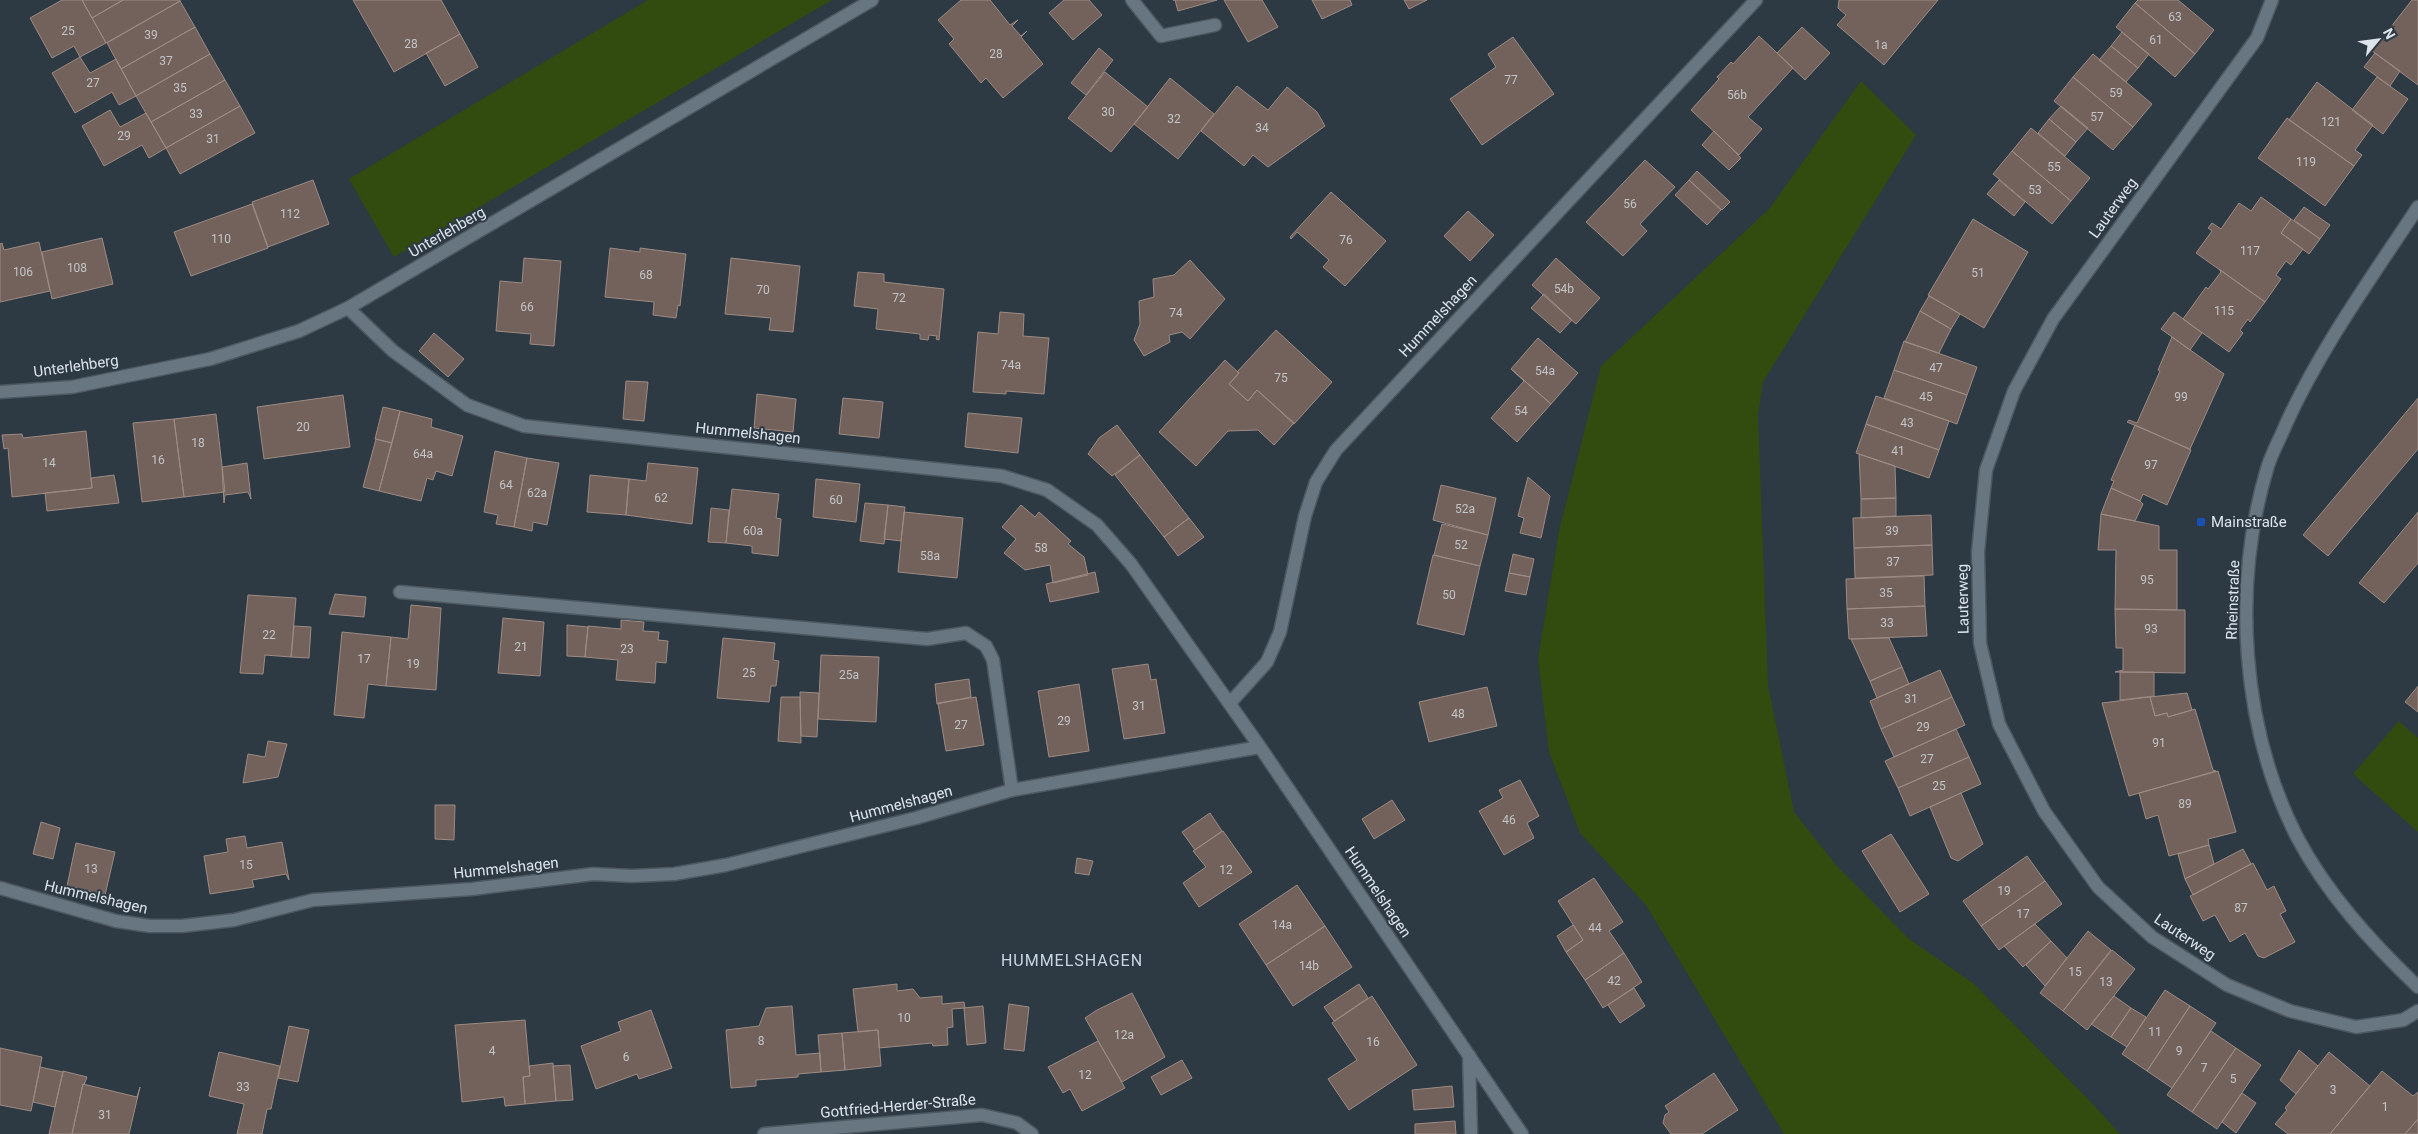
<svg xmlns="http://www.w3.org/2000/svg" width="2418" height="1134" viewBox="0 0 2418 1134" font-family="Roboto,sans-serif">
  <rect width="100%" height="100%" fill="#2d3943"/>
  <!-- green -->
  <path fill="#324c0f" d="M648,0H832L394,257L349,179Z
    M1861,81L1916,135L1763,382L1758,415L1768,685L1794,812L1836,865L1909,939L1973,983L2090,1101L2120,1134H1784L1646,905L1580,833L1549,752L1538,659L1559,531L1601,366L1769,209Z
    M2399,721L2418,738V832L2353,774Z"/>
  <!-- building -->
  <path fill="#73625c" stroke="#9d8b84" d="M62,0H82L106,43L80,57L74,46L52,58L30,18Z
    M82,0H123L92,18Z
    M123,0H180V1L106,43L92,18Z
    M353,0H441L460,34L394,72Z
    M961,0H990L1010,25L1018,20L1012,26L1021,36L1027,31L1021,37L1043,64L1003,98L986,78L981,83L949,44L954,39L938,20Z
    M1064,0H1089L1102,15L1073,40L1049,13Z
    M1173,0H1217L1178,11L1175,0Z
    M1224,0H1262L1278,27L1248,42Z
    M1312,0H1350L1352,5L1322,19Z
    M1404,0H1427L1409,9Z
    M1839,0H1938L1884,65L1837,25L1846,15L1838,8Z
    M2138,0H2178L2214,30L2195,54L2135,3Z
    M2412,0H2418V85L2372,51Z
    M180,1L195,27L121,69L107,43Z
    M2135,3L2195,54L2175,77L2116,27Z
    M195,27L210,54L136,96L121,69Z
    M1802,27L1830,53L1805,80L1777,53Z
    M2122,32L2149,54L2138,68L2111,46Z
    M460,34L478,67L445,86L426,53Z
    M1759,36L1793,68L1748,117L1762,129L1739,155L1691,110L1719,79L1717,77L1731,62L1733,64Z
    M1513,37L1554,94L1482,145L1450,99L1496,67L1488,54Z
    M2111,46L2138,68L2126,82L2099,60Z
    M1099,48L1113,60L1086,95L1071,83Z
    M2375,53L2400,71L2390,86L2364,67Z
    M210,54L225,80L151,122L136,96Z
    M2093,54L2152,104L2133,127L2073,77Z
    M80,57L90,73L116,59L136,96L119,105L112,92L75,113L52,73Z
    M1105,72L1148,107L1111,152L1068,118Z
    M2073,77L2133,127L2113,150L2054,101Z
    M2377,77L2408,99L2383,134L2352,110Z
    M1170,78L1214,114L1178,159L1134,124Z
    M225,80L240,106L166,148L151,122Z
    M2317,82L2373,125L2355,150L2362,155L2354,166L2289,120Z
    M1237,86L1268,110L1287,87L1317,112L1325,126L1268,167L1253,155L1244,166L1201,131Z
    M240,106L255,133L180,174L166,148Z
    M2061,106L2088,128L2076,142L2049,119Z
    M110,110L120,127L146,113L166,148L149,158L142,145L104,166L82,126Z
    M2287,118L2354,166L2325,206L2258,158Z
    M2049,119L2076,142L2065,156L2038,133Z
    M2031,128L2090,178L2071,201L2012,151Z
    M1714,131L1741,158L1729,170L1702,145Z
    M2012,151L2071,201L2052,224L1993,174Z
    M1645,160L1675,187L1640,224L1647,231L1623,256L1586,222Z
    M1697,171L1730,202L1722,210L1689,180Z
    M313,180L329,224L268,247L252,202Z
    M1689,180L1721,210L1707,225L1675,195Z
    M1999,180L2025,202L2014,216L1987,194Z
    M1331,192L1386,241L1345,286L1323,267L1329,260L1297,232L1291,239L1290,237Z
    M2261,197L2291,219L2281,233L2303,249L2291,265L2286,261L2276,275L2281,279L2265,302L2196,253L2212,231L2208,228L2212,223L2221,229L2239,203L2251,211Z
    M252,204L268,248L191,276L174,232Z
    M2304,207L2330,225L2320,239L2294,220Z
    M1468,211L1494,235L1470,261L1444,236Z
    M1973,219L2028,252L1984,328L1928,295Z
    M2291,219L2320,239L2309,254L2281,233Z
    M102,238L113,284L52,299L42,252Z
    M39,242L50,291L0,302V244L2,243L4,250Z
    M610,248L640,252V248L686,254L680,306L678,305L676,318L653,315L654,302L605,297Z
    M524,258L561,261L554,346L530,344L531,334L496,331L500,281L522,283Z
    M731,258L800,266L793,332L769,330L771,318L725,314Z
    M1556,258L1600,298L1576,324L1532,285Z
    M1190,260L1225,299L1190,339L1182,332L1169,335L1170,342L1144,356L1134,340L1140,324L1139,301L1154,297L1153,279L1174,275Z
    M2219,269L2265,302L2250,322L2248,319L2240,330L2243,333L2229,352L2183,319L2206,287L2208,289L2221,272Z
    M858,272L884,274V282L944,289L939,340L936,339L937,336L929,335L928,340L920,339V334L876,329L878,309L854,306Z
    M1544,294L1572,320L1560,333L1531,308Z
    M1929,296L1960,314L1951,329L1920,311Z
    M1920,311L1951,329L1939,353L1905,342Z
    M1000,312L1024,314L1023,336L1049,338L1044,394L1006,391V394L973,392L978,332L998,334Z
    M2174,312L2202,333L2190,350L2161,329Z
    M1276,330L1332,382L1294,424L1257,390L1248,401L1229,384L1239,373L1237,372Z
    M434,333L464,359L448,377L419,351Z
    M2172,337L2224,374L2190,449L2127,422L2129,420L2137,423L2160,371L2158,370Z
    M1538,338L1578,373L1551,404L1511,369Z
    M1904,341L1977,367L1967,395L1894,370Z
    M1225,360L1239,373L1229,384L1248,401L1257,390L1294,423L1274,445L1258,430L1228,431L1196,466L1159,432Z
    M1511,369L1551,404L1517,442L1491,418L1524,381Z
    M1894,370L1967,395L1957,424L1884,398Z
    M626,381L648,382L644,421L623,419Z
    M757,394L796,399L793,432L754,428Z
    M343,395L350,447L264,459L257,407Z
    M1876,396L1949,421L1939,450L1866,424Z
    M843,398L883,402L879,438L839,434Z
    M2418,398V449L2328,556L2303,535Z
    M383,407L400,411L392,443L375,439Z
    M400,411L432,419L431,427L463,436L452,476L436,471L433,480L427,478L421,501L379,491Z
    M968,413L1022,418L1018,453L965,447Z
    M216,414L225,492L184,497L174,419Z
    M174,419L184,497L142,502L133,423Z
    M1866,424L1939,450L1929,478L1856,453Z
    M1117,425L1140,455L1112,476L1088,454L1099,438Z
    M2135,425L2191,450L2167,505L2143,494L2140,501L2111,488L2114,481L2111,480Z
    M86,431L92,488L12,497L8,448L4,449L2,435L22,434L23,438Z
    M376,439L392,443L379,491L363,487Z
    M495,451L527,458L514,527L496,524L498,515L484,512Z
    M1859,454L1895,466L1896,498L1861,499Z
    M1140,455L1189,518L1164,537L1115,475Z
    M527,458L559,463L547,525L533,522L532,531L514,527Z
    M247,463L251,499L248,492L225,495L224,503L222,467Z
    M648,463L698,468L692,524L626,515L629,479L646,481Z
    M114,475L119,503L47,511L45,493L92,488L91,478Z
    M590,475L629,479L626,515L587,512Z
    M1528,477L1550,496L1541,538L1520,533L1524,518L1518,516Z
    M816,479L860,484L856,522L813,517Z
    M1441,485L1496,498L1488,535L1433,520Z
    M2111,488L2140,501L2143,504L2135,521L2101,514Z
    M732,489L779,494L776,518L781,519L778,556L752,553V546L726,543Z
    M1896,498V516L1861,518V499Z
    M865,503L888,505L884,544L860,541Z
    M888,505L905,507L901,541L884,539Z
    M1021,505L1035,517L1039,512L1071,541L1068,544L1084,557L1088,575L1053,583L1050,565L1025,570L1004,553L1016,539L1002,527Z
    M711,508L729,510L726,543L708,542Z
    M904,512L963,518L957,578L898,572Z
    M2418,512V563L2384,603L2359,583Z
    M2101,514L2159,526V550H2177V610L2115,609L2116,550H2098Z
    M1931,515L1932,545L1854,548L1853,518Z
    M1189,518L1204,537L1178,556L1164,537Z
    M1442,524L1488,535L1480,566L1434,555Z
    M1932,545L1933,575L1855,578L1854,548Z
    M1513,554L1534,559L1530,577L1509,573Z
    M1433,555L1480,566L1464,635L1417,624Z
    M1095,572L1099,592L1050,602L1046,584Z
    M1509,573L1530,577L1526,595L1505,591Z
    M1924,576L1925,606L1847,609L1846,579Z
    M335,594L366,597L364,617L329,614Z
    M248,595L296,598L291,657L265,655L263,674L240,673Z
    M411,605L441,608L436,690L386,686L391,637L408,639Z
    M1925,606L1927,636L1849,639L1847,609Z
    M2115,609L2185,610V673L2115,672L2123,670V648H2116Z
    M503,618L544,622L540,676L498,673Z
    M621,620L644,622L643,631L659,632L658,640L668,641L666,663L656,662L655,683L616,680L618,660L585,657L588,626L621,629Z
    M567,625L588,627L585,657L567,656Z
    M294,626L311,627L309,658L291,657Z
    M342,632L391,637L386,686L368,684L364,718L334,715Z
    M723,638L775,643L773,660L779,661L776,686H771L769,702L717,698Z
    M1889,638L1902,667L1870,681L1851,639Z
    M821,655L879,657L876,722L818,719Z
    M1148,664L1151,680L1156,679L1165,733L1124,739L1112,669Z
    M1902,667L1909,684L1877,698L1870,681Z
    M1940,670L1952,697L1881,729L1870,701Z
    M2120,672H2154V696L2120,700Z
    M969,679L971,697L937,704L935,684Z
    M1079,684L1089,751L1049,757L1038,691Z
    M2418,686V712L2405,702Z
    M1487,687L1497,726L1429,742L1419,702Z
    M800,692L819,693L817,737L801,736Z
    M2187,693L2192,710L2168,717L2167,713L2155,716L2150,697Z
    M781,697H800L801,743L778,741Z
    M976,697L984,745L946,751L938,703Z
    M1952,697L1965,725L1894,757L1881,729Z
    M2150,697L2155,716L2167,713L2168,717L2195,709L2213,770L2216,771L2129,796L2102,703Z
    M1956,729L1969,757L1898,788L1885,761Z
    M268,741L287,744L278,777L243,783L248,754L265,757Z
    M1969,757L1981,784L1910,816L1898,788Z
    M2218,771L2236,832L2208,839L2209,845L2169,856L2158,815L2146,819L2139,793Z
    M1520,780L1539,816L1527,823L1534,838L1504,855L1479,811L1503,798L1499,790Z
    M1961,793L1983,844L1958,861L1951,858L1930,807Z
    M1392,800L1405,820L1374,839L1362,819Z
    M435,805H455L454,840L435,839Z
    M1210,813L1222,831L1195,850L1182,832Z
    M41,822L60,828L53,859L33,854Z
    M1223,831L1252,872L1199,907L1183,883L1206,867L1193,851Z
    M1891,834L1929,894L1900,912L1862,851Z
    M245,836L247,848L282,842L289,880L286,874L252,880L254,887L210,894L204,856L228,852L226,839Z
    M76,843L115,852L105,895L67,886Z
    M2209,845L2214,864L2185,879L2178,854Z
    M2243,849L2251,864L2193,895L2185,879Z
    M2027,856L2045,881L1981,926L1963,901Z
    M1077,858L1093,861L1089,875L1075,873Z
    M2253,863L2267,890L2274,886L2286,911L2280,914L2295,942L2264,958L2258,956L2245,933L2230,942L2215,915L2203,921L2190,896Z
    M1594,878L1623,922L1609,931L1624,953L1585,980L1566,952L1583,940L1558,901Z
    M2045,881L2062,904L1999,950L1981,926Z
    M1297,885L1325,926L1266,965L1239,924Z
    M2035,924L2051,941L2023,967L2004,946Z
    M1573,925L1583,940L1566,952L1557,936Z
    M1325,926L1352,967L1293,1006L1266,965Z
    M2088,931L2111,950L2063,1011L2040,993Z
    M2051,941L2067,958L2045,986L2026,965Z
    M2112,950L2135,969L2087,1030L2063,1011Z
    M1624,953L1642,982L1603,1008L1585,980Z
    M897,984V991L913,989L920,998L942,996V1004L964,1002L965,1008L952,1009L953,1027L947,1028L948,1045L933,1046L932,1043L879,1048L878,1030L858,1032L853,989Z
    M1359,984L1368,998L1334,1021L1324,1007Z
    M1634,988L1645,1006L1620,1023L1608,1005Z
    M2165,990L2190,1006L2147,1071L2122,1054Z
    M1132,993L1165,1057L1122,1082L1085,1018L1097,1010Z
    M1372,996L1417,1065L1349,1110L1328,1079L1357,1060L1332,1023Z
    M2114,996L2131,1008L2111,1037L2091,1024Z
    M1009,1004L1029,1007L1024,1051L1004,1049Z
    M792,1006L796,1055L820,1053L821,1072L798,1074V1077L756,1080V1086L731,1088L726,1030L759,1026L766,1008Z
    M983,1006L986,1043L967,1045L964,1008Z
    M2190,1006L2216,1023L2172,1088L2147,1071Z
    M2131,1008L2146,1017L2127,1047L2111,1037Z
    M651,1010L672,1068L639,1079L637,1074L596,1089L581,1046L621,1031L618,1022Z
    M525,1020L530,1076L523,1077L525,1104L505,1106L504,1097L462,1102L455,1025Z
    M289,1026L309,1030L298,1082L278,1078Z
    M878,1030L881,1066L845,1070L842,1033Z
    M2211,1031L2236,1048L2192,1112L2167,1095Z
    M842,1033L845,1070L821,1072L818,1035Z
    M1098,1041L1125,1088L1082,1111L1070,1089L1063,1093L1048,1067Z
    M0,1048L42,1057L31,1111L0,1105Z
    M2236,1048L2261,1065L2217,1129L2192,1112Z
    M2299,1050L2318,1066L2296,1094L2280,1080Z
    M219,1052L280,1066L271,1109H267L262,1134H237L244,1104L209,1096Z
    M2329,1052L2370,1086L2330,1134H2288L2275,1124L2287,1110L2285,1108Z
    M1182,1060L1192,1078L1161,1095L1151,1077Z
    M553,1063L556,1101L525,1104L523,1077L530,1076L529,1066Z
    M570,1065L573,1100L556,1101L553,1066Z
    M40,1067L63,1072L55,1107L33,1102Z
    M63,1071L87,1077L84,1085L83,1084L72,1134H49Z
    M2382,1071L2413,1096L2418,1092V1119L2405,1134H2330Z
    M1714,1073L1738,1110L1702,1134H1671L1663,1123L1665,1115L1669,1112L1665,1106Z
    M83,1084L137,1097L140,1087L129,1134H72Z
    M1452,1086L1454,1107L1414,1110L1412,1090Z
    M2242,1093L2256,1103L2236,1133L2222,1122Z
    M2418,1119V1134H2405Z
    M1455,1121L1456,1134H1415V1124Z"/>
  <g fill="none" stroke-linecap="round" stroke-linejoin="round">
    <!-- service casing -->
    <g stroke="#4d5860" stroke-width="15">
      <path id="service" d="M1132,0L1161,36L1215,25
        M348,308L872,0
        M400,592L927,639L966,633L986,646L993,660L1012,790"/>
    </g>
    <!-- minor casing -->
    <g stroke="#4d5860" stroke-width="15">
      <path id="minor" d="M2272,0L2257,38L2053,319L2014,391L1986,470L1978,552L1980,643L1999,724L2044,811L2098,887L2152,937L2227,985L2290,1011L2356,1027L2403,1020L2418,1011
        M0,392L72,387L210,359L299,331L348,308L393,351L467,405L524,426L1002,476L1047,490L1097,525L1131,564L1260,747L1522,1134
        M1230,703L1267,662L1280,632L1305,516L1316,482L1336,450L1756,0
        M0,888L116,921L150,926H182L234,920L313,900L472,889L593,874L632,876L674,874L726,865L916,818L1012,790L1260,747
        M1469,1055L1471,1134
        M764,1134L982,1115L1017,1123L1032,1134"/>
    </g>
    <!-- tertiary casing -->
    <g stroke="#4d5860" stroke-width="15">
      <path id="tertiary" d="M2418,207C2372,277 2321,347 2286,424C2280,439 2271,454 2267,469C2232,586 2241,727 2297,837C2327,894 2372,943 2418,987"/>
    </g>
    <!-- service -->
    <use href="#service" stroke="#687681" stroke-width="12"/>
    <!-- minor -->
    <use href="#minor" stroke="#687681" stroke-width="12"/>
    <!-- tertiary -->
    <use href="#tertiary" stroke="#687681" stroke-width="12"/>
  </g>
  <!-- markers -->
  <rect fill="#1a4fb4" stroke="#2d3943" stroke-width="2" x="2196" y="517" width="10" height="10" rx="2.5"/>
  <g text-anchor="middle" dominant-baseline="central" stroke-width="4" stroke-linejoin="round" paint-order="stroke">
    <!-- number labels -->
    <g font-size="12" fill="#c2c4c7">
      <text x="2175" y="17">63</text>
      <text x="68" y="31">25</text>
      <text x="151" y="35">39</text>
      <text x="2156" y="40">61</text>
      <text x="411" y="44">28</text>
      <text x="1881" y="45">1a</text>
      <text x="996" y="54">28</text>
      <text x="166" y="61">37</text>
      <text x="1511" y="80">77</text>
      <text x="93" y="83">27</text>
      <text x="180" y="88">35</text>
      <text x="2116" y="93">59</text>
      <text x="1737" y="95">56b</text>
      <text x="1108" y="112">30</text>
      <text x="196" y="114">33</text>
      <text x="2097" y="117">57</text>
      <text x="1174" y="119">32</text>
      <text x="2331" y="122">121</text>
      <text x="1262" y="128">34</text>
      <text x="124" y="136">29</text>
      <text x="213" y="139">31</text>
      <text x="2306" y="162">119</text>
      <text x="2054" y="167">55</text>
      <text x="2035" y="190">53</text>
      <text x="1630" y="204">56</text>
      <text x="290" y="214">112</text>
      <text x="221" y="239">110</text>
      <text x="1346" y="240">76</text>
      <text x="2250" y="251">117</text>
      <text x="77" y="268">108</text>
      <text x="23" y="272">106</text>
      <text x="1978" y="273">51</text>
      <text x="646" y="275">68</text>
      <text x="1564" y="289">54b</text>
      <text x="763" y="290">70</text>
      <text x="899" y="298">72</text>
      <text x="527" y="307">66</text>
      <text x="2224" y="311">115</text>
      <text x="1176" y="313">74</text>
      <text x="1011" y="365">74a</text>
      <text x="1936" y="368">47</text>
      <text x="1545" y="371">54a</text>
      <text x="1281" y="378">75</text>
      <text x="1926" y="397">45</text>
      <text x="2181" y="397">99</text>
      <text x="1521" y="411">54</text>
      <text x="1907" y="423">43</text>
      <text x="303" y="427">20</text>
      <text x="198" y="443">18</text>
      <text x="1898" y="451">41</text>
      <text x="423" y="454">64a</text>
      <text x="158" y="460">16</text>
      <text x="49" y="463">14</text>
      <text x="2151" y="465">97</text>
      <text x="506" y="485">64</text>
      <text x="537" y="493">62a</text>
      <text x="661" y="498">62</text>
      <text x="836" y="500">60</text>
      <text x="1465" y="509">52a</text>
      <text x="753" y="531">60a</text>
      <text x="1892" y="531">39</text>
      <text x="1461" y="545">52</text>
      <text x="1041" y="548">58</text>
      <text x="930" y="556">58a</text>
      <text x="1893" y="562">37</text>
      <text x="2147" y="580">95</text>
      <text x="1886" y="593">35</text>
      <text x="1449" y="595">50</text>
      <text x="1887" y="623">33</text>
      <text x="2151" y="629">93</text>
      <text x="269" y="635">22</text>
      <text x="521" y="647">21</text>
      <text x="627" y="649">23</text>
      <text x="364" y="659">17</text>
      <text x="413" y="664">19</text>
      <text x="749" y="673">25</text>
      <text x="849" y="675">25a</text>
      <text x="1911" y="699">31</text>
      <text x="1139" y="706">31</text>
      <text x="1458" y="714">48</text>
      <text x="1064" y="721">29</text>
      <text x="961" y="725">27</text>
      <text x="1923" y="727">29</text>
      <text x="2159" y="743">91</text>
      <text x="1927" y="759">27</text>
      <text x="1939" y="786">25</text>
      <text x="2185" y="804">89</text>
      <text x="1509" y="820">46</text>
      <text x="246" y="865">15</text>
      <text x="91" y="869">13</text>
      <text x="1226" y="870">12</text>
      <text x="2004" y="891">19</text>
      <text x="2241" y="908">87</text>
      <text x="2023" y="914">17</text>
      <text x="1282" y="925">14a</text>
      <text x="1595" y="928">44</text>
      <text x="1309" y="966">14b</text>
      <text x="2075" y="972">15</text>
      <text x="1614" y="981">42</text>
      <text x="2106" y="982">13</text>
      <text x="904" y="1018">10</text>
      <text x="2155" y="1032">11</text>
      <text x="1124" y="1035">12a</text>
      <text x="761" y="1041">8</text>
      <text x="1373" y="1042">16</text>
      <text x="492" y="1051">4</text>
      <text x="2179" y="1051">9</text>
      <text x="626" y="1057">6</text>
      <text x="2204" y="1068">7</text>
      <text x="1085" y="1075">12</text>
      <text x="2233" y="1079">5</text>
      <text x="243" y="1087">33</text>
      <text x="2333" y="1090">3</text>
      <text x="2385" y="1107">1</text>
      <text x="105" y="1115">31</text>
    </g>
    <!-- street labels -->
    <g font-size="15" fill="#dde4eb" stroke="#2d3943">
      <text transform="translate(2113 208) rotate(-54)">Lauterweg</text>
      <text transform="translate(447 232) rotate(-30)">Unterlehberg</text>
      <text transform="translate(1438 316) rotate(-47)">Hummelshagen</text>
      <text transform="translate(76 366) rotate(-8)">Unterlehberg</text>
      <text transform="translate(748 433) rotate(6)">Hummelshagen</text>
      <text transform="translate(1963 599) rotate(-91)">Lauterweg</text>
      <text transform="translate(2233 600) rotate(-88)">Rheinstraße</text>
      <text transform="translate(901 804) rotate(-15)">Hummelshagen</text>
      <text transform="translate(506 868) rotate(-6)">Hummelshagen</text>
      <text transform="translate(1378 892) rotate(56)">Hummelshagen</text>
      <text transform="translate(96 897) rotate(13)">Hummelshagen</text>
      <text transform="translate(2185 937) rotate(34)">Lauterweg</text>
      <text transform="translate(898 1106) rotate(-5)">Gottfried-Herder-Straße</text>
    </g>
    <!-- poi labels -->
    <g font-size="15" fill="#dde4eb" stroke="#2d3943" text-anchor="start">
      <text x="2211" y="522">Mainstraße</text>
    </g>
    <!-- neighbourhood labels -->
    <g font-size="16" letter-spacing="1" fill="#c7d7e3" stroke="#2d3943">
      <text x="1072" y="960">HUMMELSHAGEN</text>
    </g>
  </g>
  <!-- north arrow -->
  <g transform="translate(2378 40) rotate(61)" stroke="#2d3943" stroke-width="4" paint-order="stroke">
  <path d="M0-4L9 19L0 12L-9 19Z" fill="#dde4eb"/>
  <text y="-8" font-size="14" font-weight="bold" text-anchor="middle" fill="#dde4eb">N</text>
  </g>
</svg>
